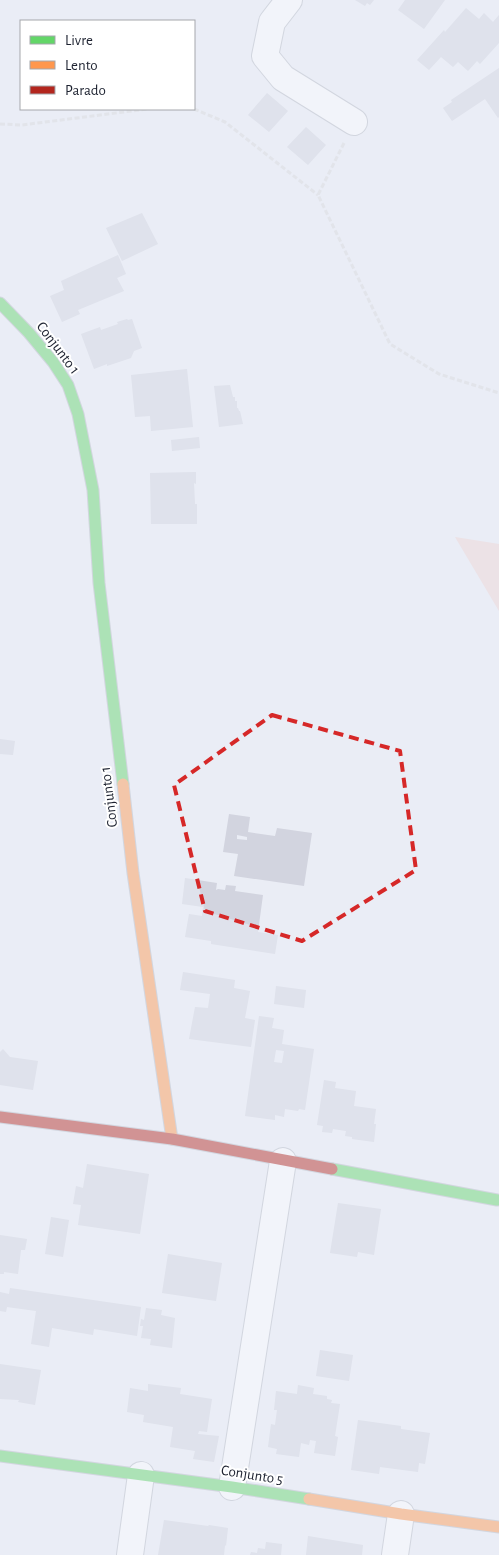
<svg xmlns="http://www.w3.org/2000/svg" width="499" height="1555" viewBox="0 0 499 1555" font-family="'Alegreya Sans',sans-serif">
  <rect width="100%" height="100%" fill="#eaedf5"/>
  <!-- green -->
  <path fill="#f0d4d2" d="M455,537L499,544V611Z"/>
  <!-- building -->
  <path fill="#d2d4df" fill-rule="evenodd" d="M355,0H374L370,5L367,3L365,6Z
    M405,0H445L424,29L398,10Z
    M466,8L479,19L484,13L493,22L499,15V43L480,64L477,61L468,71L458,62L453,67L441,57L429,70L417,60L444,30L445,32Z
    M499,68V117L498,118L485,99L452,121L443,108L452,102L451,100Z
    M267,93L288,111L269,132L248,115Z
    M306,127L326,145L308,165L287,147Z
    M142,213L158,244L122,261L106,228Z
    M118,255L126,274L117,278L124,291L78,310L80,314L62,322L50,296L64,290L61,281Z
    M127,319L128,320L132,319L142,348L134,351L131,358L107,366V364L94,369L81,334L100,327L101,330L118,324L117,322Z
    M187,369L193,427L151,431L150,416L135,417L131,375Z
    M230,385L233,397H235V401H237V408H238L239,411H240L243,424L219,427L214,386Z
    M199,437L200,448L172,451L171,440Z
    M196,472V484L194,483L195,504H197V524H151L150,473Z
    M0,739L15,741L13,755L0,754Z
    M229,814L250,817L248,832L275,836L277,828L312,833L304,886L234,876L238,854L223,852ZM237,835L247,837V840L237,839Z
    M185,878L217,883L216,890L218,889L225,890L226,885L236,886L235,891L263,895L258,932L278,935L275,954L211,944V941L185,937L189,914L202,916L203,907L182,904Z
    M183,972L235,980L234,988L250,991L245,1018L255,1020L251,1047L189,1039L195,1007L208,1008L210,994L180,990Z
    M276,986L306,990L304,1008L274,1004Z
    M259,1016L274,1018L272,1028L284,1030L282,1044L314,1049L305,1110L299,1109L298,1111L285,1109L284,1117L275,1115V1120L245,1116ZM276,1050L284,1051L282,1063L274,1062Z
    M3,1049L10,1057L38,1061L33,1090L0,1085V1052Z
    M324,1080L336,1082L335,1088L356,1091L354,1106L376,1109L374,1124H376L374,1142L352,1139V1137L345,1136L346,1131L333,1129L332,1133L322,1132L323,1126L317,1125Z
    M87,1164L149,1174L140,1234L78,1225L81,1205L73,1204L76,1186L83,1188Z
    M338,1203L381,1209L374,1255L358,1252L357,1257L330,1253Z
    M51,1217L69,1220L63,1257L45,1254Z
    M0,1235L27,1239L25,1250H21L18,1274L4,1272V1274H0Z
    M168,1254L222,1263L216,1301L162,1293Z
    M10,1288L141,1307L137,1336L94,1329L93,1335L52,1328L49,1347L31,1344L36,1311L7,1307L6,1312L0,1311V1292L9,1294Z
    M146,1308L162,1310L161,1315L175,1318L172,1348L150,1345L151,1339L141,1338L143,1326H140L141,1319L144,1320Z
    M320,1350L353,1355L349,1381L316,1376Z
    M0,1364L41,1370L35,1405L18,1402L19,1400L0,1399Z
    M148,1384L181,1388L180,1394L212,1399L207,1432L199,1431L198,1434L219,1436L214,1462L193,1459L195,1451L170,1447L173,1427L143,1422L144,1415L127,1412L130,1388L148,1391Z
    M298,1385L314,1388L313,1394L327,1396V1399L332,1400L331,1403L340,1404L335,1436L338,1437L335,1456L314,1453L316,1441L310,1440L309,1445L301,1443L299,1457L276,1454L277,1449L268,1447L271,1424L275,1425L277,1410H274L276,1391L297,1394Z
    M358,1420L401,1426V1429L430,1433L425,1464L419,1463L418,1472L380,1467L379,1474L351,1470Z
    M164,1520L208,1526L209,1525L228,1528L226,1546L225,1545L224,1555H158Z
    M308,1536L363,1545L362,1555H306Z
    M266,1542L282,1544L281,1555H250L251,1552L257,1553L258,1548L265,1549Z"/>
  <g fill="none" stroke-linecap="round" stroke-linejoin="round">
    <!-- street casing -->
    <g stroke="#b6bac4" stroke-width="28">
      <path id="street" d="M289,0L272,22L265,56L283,78L354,122
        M232,1487L283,1161
        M130,1555L141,1475
        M395,1555L401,1514"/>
    </g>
    <!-- fast casing -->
    <g stroke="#b6bac4" stroke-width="13">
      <path id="fast" d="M0,303L29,333L53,362L68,385L78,414L93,490L99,583L123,784
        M332,1169L497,1200
        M0,1456L232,1487L309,1499"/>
    </g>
    <!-- slow casing -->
    <g stroke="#b6bac4" stroke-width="13">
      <path id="slow" d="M123,784L133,873L172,1139
        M309,1499L401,1514L499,1527"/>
    </g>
    <!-- jam casing -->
    <g stroke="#b6bac4" stroke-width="13">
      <path id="jam" d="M0,1117L172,1139L332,1169"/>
    </g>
    <!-- path -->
    <path stroke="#d9d9dc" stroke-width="3" stroke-dasharray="5 2.5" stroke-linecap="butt" d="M194,109L225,122L318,195
      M0,124L22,125L147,109
      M344,143L318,195L390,344L439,374L499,393"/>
    <!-- street -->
    <use href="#street" stroke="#fcfcfe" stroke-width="26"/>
    <!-- fast -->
    <use href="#fast" stroke="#63d668" stroke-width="11"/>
    <!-- slow -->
    <use href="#slow" stroke="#ff974d" stroke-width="11"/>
    <!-- jam -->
    <use href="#jam" stroke="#b3261e" stroke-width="11"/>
  </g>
  <!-- marked area -->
  <path d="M0 0H499V1555H0ZM272,715L400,751L416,870L302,941L205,911L174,785Z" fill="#eaedf5" fill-opacity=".55" fill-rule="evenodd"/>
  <path fill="none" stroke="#d62828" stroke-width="4" stroke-dasharray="10 6" stroke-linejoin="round" d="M272,715L400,751L416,870L302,941L205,911L174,785Z"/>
  <g text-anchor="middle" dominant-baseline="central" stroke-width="4" stroke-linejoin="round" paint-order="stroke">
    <!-- street labels -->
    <g font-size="15" fill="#1d2230" stroke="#fff">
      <text transform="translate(58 348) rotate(53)">Conjunto 1</text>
      <text transform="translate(109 797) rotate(-97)">Conjunto 1</text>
      <text transform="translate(252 1475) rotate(9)">Conjunto 5</text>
    </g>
  </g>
  <!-- legend -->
  <rect x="20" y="20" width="175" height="90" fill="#ffffff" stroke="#a5a7ac"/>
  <rect x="30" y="36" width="25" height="8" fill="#63d668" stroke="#a5a7ac"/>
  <text x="65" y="45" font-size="15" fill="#1d2230">Livre</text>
  <rect x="30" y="61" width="25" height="8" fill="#ff974d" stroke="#a5a7ac"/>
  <text x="65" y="70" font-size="15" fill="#1d2230">Lento</text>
  <rect x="30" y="86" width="25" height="8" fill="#b3261e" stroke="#a5a7ac"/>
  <text x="65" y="95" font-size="15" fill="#1d2230">Parado</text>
</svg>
